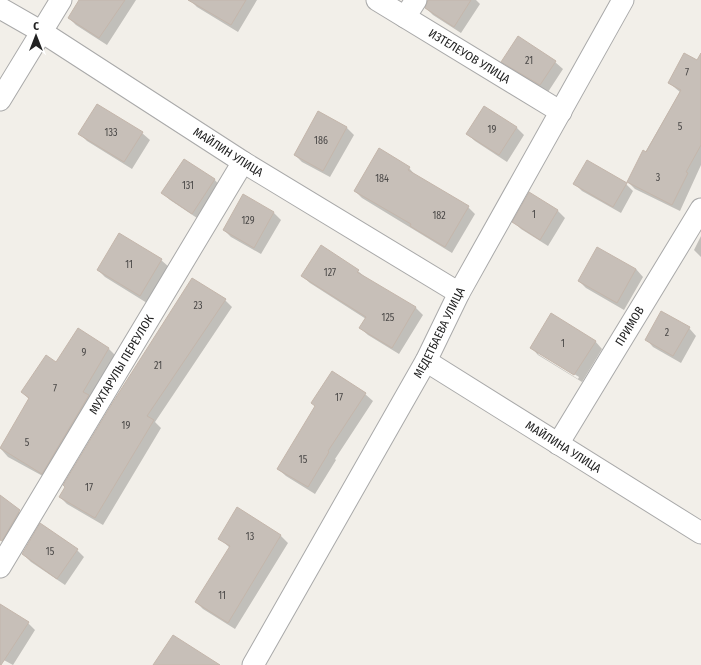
<svg xmlns="http://www.w3.org/2000/svg" width="701" height="665" viewBox="0 0 701 665" font-family="'Fira Sans Condensed',sans-serif">
  <rect width="100%" height="100%" fill="#f2efe9"/>
  <!-- shadow -->
  <path fill="#0003" fill-rule="evenodd" d="M81,0H136L107,45L76,25L69,18Z
    M190,0H257L238,32L197,7Z
    M429,0H476L480,4L461,33L433,15L426,8Z
    M502,61L555,62L563,69L548,92L510,69Z
    M701,63V165L680,211L635,189L628,182L680,92L669,83Z
    M484,107L517,128L524,135L507,162L475,141L467,134Z
    M319,113L347,128L354,135L330,177L302,162L295,155Z
    M142,133L150,140L132,169L87,141L80,134Z
    M409,168L416,176L468,207L475,214L452,253L362,198L355,191Z
    M214,179L221,187L200,220L170,200L163,193Z
    M575,184H626L633,191L621,213L582,191Z
    M529,194L558,211L565,218L548,246L521,229L514,222Z
    M244,196L274,213L281,220L261,254L231,237L224,230Z
    M701,236V257L694,250Z
    M161,260L169,267L147,303L105,277L98,270Z
    M636,269L643,277L624,310L586,288L579,281Z
    M358,271L366,278L416,308L423,315L399,354L368,335L360,328L366,319L310,283L302,276Z
    M225,300L232,307L155,422L161,428L103,525L67,504L60,497Z
    M689,328L696,336L681,363L653,347L646,339Z
    M595,341L602,349L582,382L538,355L531,347ZM538,352L579,377L578,379L538,354Z
    M109,349L116,356L50,480L8,457L1,449L29,399L22,392L57,363Z
    M365,394L373,401L335,459L336,460L315,494L286,476L278,469Z
    M0,497L27,518L10,546L0,539Z
    M238,509L281,536L288,543L235,629L203,609L196,602L230,548L219,538Z
    M77,550L84,557L65,585L31,562L24,555Z
    M0,605L28,623L35,630L13,665L0,658Z"/>
  <!-- building -->
  <path fill="#c7bfb8" stroke="#c4b6ab" d="M79,0H125L99,38L68,18Z
    M188,0H246L231,25Z
    M428,0H471L454,27L425,8Z
    M518,36L556,61L540,85L501,62Z
    M684,53L697,60L701,53V145L686,172L688,173L672,205L627,182L643,150L646,152L681,90L668,83Z
    M97,104L143,132L124,162L78,134Z
    M484,106L517,127L499,155L466,134Z
    M318,111L347,127L323,171L294,155Z
    M379,148L410,167L408,170L469,206L445,247L410,226L411,224L354,191Z
    M184,159L215,179L192,214L161,193Z
    M587,160L627,183L613,207L573,184Z
    M529,192L558,210L540,240L512,222Z
    M243,194L274,212L254,248L223,230Z
    M119,233L162,259L140,296L97,270Z
    M321,245L359,270L357,272L416,307L392,348L359,328L366,317L301,276Z
    M597,247L636,269L617,303L578,281Z
    M192,278L226,299L147,416L154,420L95,518L59,497L65,487L63,485L113,402Z
    M661,311L690,327L673,356L645,340Z
    M551,313L596,341L574,375L530,348Z
    M78,328L109,348L83,392L89,395L42,474L0,448L29,398L21,392L46,355L56,362Z
    M332,371L366,393L328,451L329,452L308,487L277,469L315,406L311,403Z
    M0,495L20,510L2,541L0,540Z
    M237,507L281,535L228,623L195,602L230,546L218,539Z
    M40,523L78,549L57,579L22,554Z
    M0,604L29,622L1,665H0Z
    M173,635L220,665H153Z"/>
  <g fill="none" stroke-linecap="round" stroke-linejoin="round">
    <!-- street casing -->
    <g stroke="#a9a9a9" stroke-width="23">
      <g id="street">
        <path id="s1" d="M377,0L561,112"/>
        <path id="s2" d="M0,8L42,32L243,162L459,293"/>
        <path d="M405,17L416,0"/>
        <path d="M0,100L61,0"/>
        <path id="s3" d="M426,361L701,533"/>
        <path id="s4" d="M558,444L701,209"/>
        <path id="s5" d="M0,567L243,162"/>
        <path id="s6" d="M253,665L426,361L459,293L623,0"/>
      </g>
    </g>
    <!-- street -->
    <use href="#street" stroke="#fff" stroke-width="21"/>
  </g>
  <g text-anchor="middle" dominant-baseline="central" stroke-width="4" stroke-linejoin="round" paint-order="stroke">
    <!-- number labels -->
    <g font-size="10" fill="#4b4948">
      <text x="529" y="61">21</text>
      <text x="687" y="73">7</text>
      <text x="680" y="127">5</text>
      <text x="492" y="130">19</text>
      <text x="111" y="133">133</text>
      <text x="321" y="141">186</text>
      <text x="658" y="178">3</text>
      <text x="382" y="179">184</text>
      <text x="188" y="186">131</text>
      <text x="534" y="215">1</text>
      <text x="439" y="216">182</text>
      <text x="248" y="221">129</text>
      <text x="129" y="265">11</text>
      <text x="330" y="273">127</text>
      <text x="198" y="306">23</text>
      <text x="388" y="318">125</text>
      <text x="667" y="333">2</text>
      <text x="563" y="344">1</text>
      <text x="84" y="353">9</text>
      <text x="158" y="366">21</text>
      <text x="55" y="389">7</text>
      <text x="339" y="398">17</text>
      <text x="126" y="426">19</text>
      <text x="27" y="443">5</text>
      <text x="303" y="460">15</text>
      <text x="89" y="488">17</text>
      <text x="250" y="537">13</text>
      <text x="50" y="552">15</text>
      <text x="222" y="596">11</text>
    </g>
    <!-- street labels -->
    <g font-size="12" fill="#222" stroke="#fff">
      <text stroke="none"><textPath href="#s1" startOffset="108">ИЗТЕЛЕУОВ УЛИЦА</textPath></text>
      <text stroke="none"><textPath href="#s2" startOffset="270">МАЙЛИН УЛИЦА</textPath></text>
      <text stroke="none"><textPath href="#s4" startOffset="138">ПРИМОВ</textPath></text>
      <text stroke="none"><textPath href="#s6" startOffset="381">МЕДЕТБАЕВА УЛИЦА</textPath></text>
      <text stroke="none"><textPath href="#s5" startOffset="236">МУХТАРУЛЫ ПЕРЕУЛОК</textPath></text>
      <text stroke="none"><textPath href="#s3" startOffset="162">МАЙЛИНА УЛИЦА</textPath></text>
    </g>
  </g>
  <!-- north arrow -->
  <g transform="translate(36 36)" stroke="#ffffff" stroke-width="3" paint-order="stroke">
  <path d="M0-3L7 15L0 10L-7 15Z" fill="#222222"/>
  <text y="-6" font-size="11" font-weight="bold" text-anchor="middle" fill="#222222">С</text>
  </g>
</svg>
